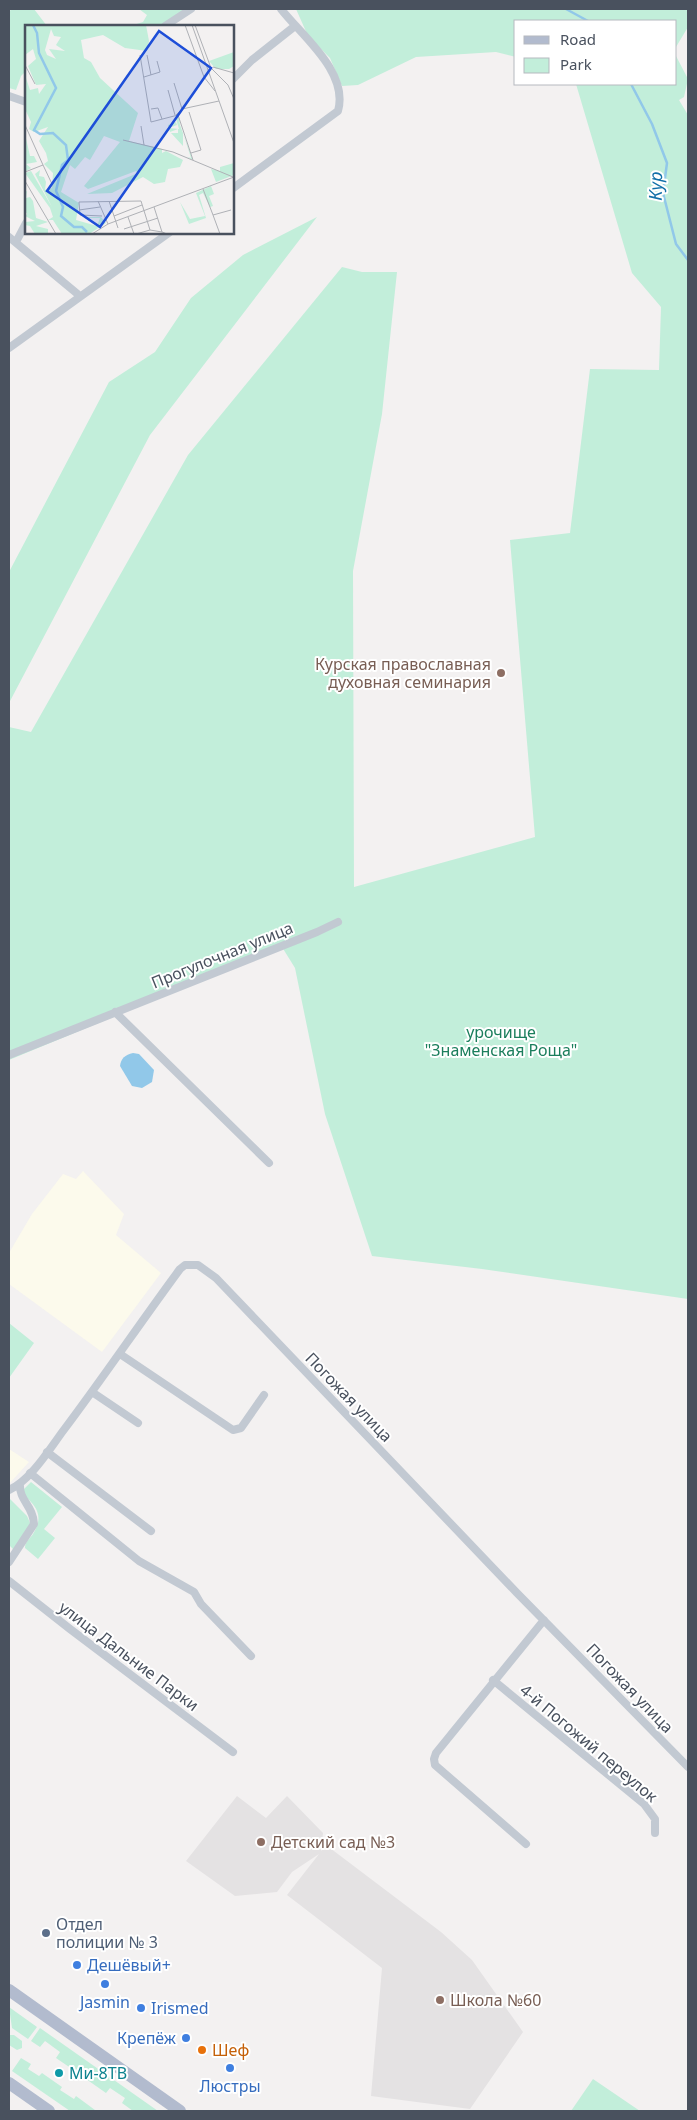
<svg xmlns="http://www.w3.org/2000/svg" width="697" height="2120" viewBox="0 0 697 2120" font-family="'Noto Sans',sans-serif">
  <rect width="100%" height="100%" fill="#f3f1f1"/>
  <!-- commercial -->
  <path fill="#fcfaec" d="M83,1171L124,1214L116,1235L161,1273L102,1352L9,1284V1253L32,1214L63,1174L76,1179Z
    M9,1449L29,1462L9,1484Z"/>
  <!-- education -->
  <path fill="#e4e2e3" d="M237,1796L266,1818L287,1796L323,1833L321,1851L326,1845L441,1932L472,1960L523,2032L470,2109L371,2096L382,1968L287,1895L319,1854L292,1872L277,1892L235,1896L186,1861Z"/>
  <!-- green -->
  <path fill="#c2eeda" d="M11,9H34L47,26H26V71L21,76L16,90L9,88V13Z
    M139,9H185L160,26H130L143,22L147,15Z
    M296,9H688V27L676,47V21H516V57L496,52L416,57L358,85L342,86L330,58L308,36Z
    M676,56L688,79L684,97L679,100L688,115V1299L482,1269L372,1256L325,1114L295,968L282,947L9,1060V727L31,732L188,455L342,267L362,272H397L382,414L353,571L354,887L535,837L510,540L570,533L590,369L659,370L661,307L632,273L576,84H676Z
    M317,217L150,435L9,703V572L109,382L155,352L191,298L243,255Z
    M9,1323L34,1343L9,1378Z
    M31,1482L62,1507L44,1529L55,1538L38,1559L25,1548C25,1541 30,1539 33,1534C44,1516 37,1507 24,1495V1489Z
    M9,1498L27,1516L31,1525L14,1550L9,1545Z
    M9,2007L37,2027L28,2039L12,2028Z
    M40,2028L158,2111H133L122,2103L125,2098L110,2088L106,2093L86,2079L88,2075L78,2068L75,2071L56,2058L60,2052L45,2041L40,2047L31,2041Z
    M9,2035H14L22,2041V2048L17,2050L9,2045Z
    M21,2058L31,2064L28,2069L39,2076L42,2073L62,2087L60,2090L74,2099L76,2096L95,2110L94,2111H70L12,2071Z
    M593,2079L640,2111H571Z"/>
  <!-- water -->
  <path fill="#91c8e9" d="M133,1053L139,1054L154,1070L152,1082L142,1088L132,1086L120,1066C121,1058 125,1055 133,1053Z"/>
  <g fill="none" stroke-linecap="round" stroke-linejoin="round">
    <!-- stream -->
    <path stroke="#91c8e9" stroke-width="2.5" d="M566,9L588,21
      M631,84L652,124L667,163L663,193L676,244L688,260"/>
    <!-- minor -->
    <path stroke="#c2c9d2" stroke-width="8" d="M165,26L191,9
      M232,80L252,60L295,26
      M9,96L26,102
      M232,189L338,111C349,72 302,36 281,9
      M9,237L80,296
      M16,242L26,223
      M9,348L170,232
      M115,1012L269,1163
      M9,1055L317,932L338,922
      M120,1354L233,1430L241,1428L264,1395
      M92,1392L138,1423
      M47,1452L151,1531
      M30,1473L139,1561L194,1592L201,1604L251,1656
      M9,1490C30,1481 49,1450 63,1431C103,1378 140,1323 180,1269L185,1265H198L216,1278L517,1593L688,1767
      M9,1562L34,1524C33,1505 19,1501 20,1484
      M9,1581L70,1629L233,1752
      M493,1680L644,1804L655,1819V1833
      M526,1844L435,1765L434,1759L436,1753L544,1620"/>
    <!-- primary -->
    <path stroke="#b2bbce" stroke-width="12" d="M9,1990L180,2111
      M9,2083L49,2111"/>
  </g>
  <!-- markers -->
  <g fill="#8d6e63" stroke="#fff" stroke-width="2">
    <circle cx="501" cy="673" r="5"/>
    <circle cx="261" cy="1842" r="5"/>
    <circle cx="440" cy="2000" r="5"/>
  </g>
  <circle fill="#5c6f8a" stroke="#fff" stroke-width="2" cx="46" cy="1933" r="5"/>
  <g fill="#3f7fe0" stroke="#fff" stroke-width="2">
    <circle cx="77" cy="1965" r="5"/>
    <circle cx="105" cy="1984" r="5"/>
    <circle cx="141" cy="2008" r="5"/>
    <circle cx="186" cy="2038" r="5"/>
    <circle cx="230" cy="2068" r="5"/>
  </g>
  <circle fill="#e8710a" stroke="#fff" stroke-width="2" cx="202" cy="2050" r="5"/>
  <circle fill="#0f9aa8" stroke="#fff" stroke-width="2" cx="59" cy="2073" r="5"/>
  <g text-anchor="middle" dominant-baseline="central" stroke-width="4" stroke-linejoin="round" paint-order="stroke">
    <!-- education labels -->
    <g font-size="16" fill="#785e54" stroke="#fff" text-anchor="start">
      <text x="491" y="664" text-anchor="end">Курская православная<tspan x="491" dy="18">духовная семинария</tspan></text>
      <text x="271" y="1842">Детский сад №3</text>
      <text x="450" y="2000">Школа №60</text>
    </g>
    <!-- street labels -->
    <g font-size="16" fill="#49515e" stroke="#fff">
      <text transform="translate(222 955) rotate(-22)">Прогулочная улица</text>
      <text transform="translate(349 1397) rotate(46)">Погожая улица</text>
      <text transform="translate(129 1656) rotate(37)">улица Дальние Парки</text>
      <text transform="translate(630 1688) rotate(46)">Погожая улица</text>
      <text transform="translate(589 1743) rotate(40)">4-й Погожий переулок</text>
    </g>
    <!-- park labels -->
    <g font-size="16" fill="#1b7e5c" stroke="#fff">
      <text x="501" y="1032">урочище<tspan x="501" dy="18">"Знаменская Роща"</tspan></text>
    </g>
    <!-- service labels -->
    <g font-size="16" fill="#4e5e75" stroke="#fff" text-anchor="start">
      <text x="56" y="1924">Отдел<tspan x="56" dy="18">полиции № 3</tspan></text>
    </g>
    <!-- shop labels -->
    <g font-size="16" fill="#366cbe" stroke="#fff" text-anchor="start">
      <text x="87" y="1965">Дешёвый+</text>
      <text x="105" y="2002" text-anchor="middle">Jasmin</text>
      <text x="151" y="2008">Irismed</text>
      <text x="176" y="2038" text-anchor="end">Крепёж</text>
      <text x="230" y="2086" text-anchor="middle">Люстры</text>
    </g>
    <!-- food labels -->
    <g font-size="16" fill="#c56008" stroke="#fff" text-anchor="start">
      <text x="212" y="2050">Шеф</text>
    </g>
    <!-- culture labels -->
    <g font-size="16" fill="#0d838f" stroke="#fff" text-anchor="start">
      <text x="69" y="2073">Ми-8ТВ</text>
    </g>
    <!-- water labels -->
    <g font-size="18" font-style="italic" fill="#1270a8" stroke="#fff">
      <text transform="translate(655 186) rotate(-89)">Кур</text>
    </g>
  </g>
  <!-- overview -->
  <g transform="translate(25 25)">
    <rect width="209" height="209" fill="#f3f1f1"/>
    <path d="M1,0H121L124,16L122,26L100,23L78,10L56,15L59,33L66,37L75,53L113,88L104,116L137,124V128L141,126L158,135L155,142L143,144L140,157L129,159L118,152L87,168L62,169L113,148L111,146L63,164L59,161L95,117L79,111L65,135L60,132L50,144L45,140L36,167L54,178L51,195L72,201L75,193H65L64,196L60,192H76L81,198L64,209H37L28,195H23L28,192L25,183L0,148L6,146L27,182L10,149L15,145L14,151L19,152L21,157L20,165L27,163L28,148L19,139L23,136L21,128L14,116L23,102L9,107L4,104L6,97L0,84V50L5,65L13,63L14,69L21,59L11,60L3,41L11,34L8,24L0,30ZM26,4L29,11L36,12L31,20L40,26L24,24L31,34L22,30L20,25ZM209,27V41L204,44H191L184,36ZM154,92L155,100L168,135L162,132L166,133L158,108V121L146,108H153V104L145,107L143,100L151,97L152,100L144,103L154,104L151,94ZM0,109L5,131H9L12,137L1,139L6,143L0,147ZM209,138V150L191,157L186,144L195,146V142ZM186,161L189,169L184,171L188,181L185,182L178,168L174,170L181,193L164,199L155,177L165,194L180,191L171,168ZM2,166L1,173L5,172L8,176L11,193L23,197L11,201L23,204V209H10L5,201L0,200V197L10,196L0,191L2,189L0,186V167Z" fill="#c2eeda" fill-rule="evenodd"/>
    <path fill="none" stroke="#91c8e9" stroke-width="2.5" d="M8,0L12,8L14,28L31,63L9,105L15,109L28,108L41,120L43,135L37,140L31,166L38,182L36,191L49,202H57L62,207"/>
    <path fill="none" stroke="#afb1b6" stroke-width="1" d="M160,0L179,52L190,66M167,0L209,118M170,0L186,43L203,60L209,74M115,30L126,97L153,90L168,135M122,30L126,50M0,40L10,59M188,42L209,48M119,52L135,47L132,36M149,58L157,84M143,65L150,90M126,84L133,83L137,94M164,87L176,125L166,128M151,90L157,84L194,76M0,100L18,140L0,147M116,101L119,120M98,115L148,127L208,152M18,140L27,159M0,156L31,209M178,164L188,190M73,176L83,199M84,176L93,203M129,182L137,207L142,209M54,185L75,182M77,191L55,190L54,177L116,176L125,205M89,191L117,180M103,192L109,209M99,204L133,193M67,209L83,199L209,152M111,209L125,205L137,207M195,209L188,190L206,185"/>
    <path fill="#1d4ed8" fill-opacity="0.15" stroke="#1d4ed8" stroke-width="2.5" d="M134,6L186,43L75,202L22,166Z"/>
    <rect width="209" height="209" fill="none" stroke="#49515e" stroke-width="2.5"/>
  </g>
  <!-- border -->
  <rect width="697" height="2120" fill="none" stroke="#49515e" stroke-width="20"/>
  <!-- legend -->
  <rect x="514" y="20" width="162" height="65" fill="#ffffff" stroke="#b6b9bf"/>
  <rect x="524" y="36" width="25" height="8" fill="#b2bbce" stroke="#b6b9bf"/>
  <text x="560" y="45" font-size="15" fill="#49515e">Road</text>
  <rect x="524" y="58" width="25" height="15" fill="#c2eeda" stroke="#b6b9bf"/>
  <text x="560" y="70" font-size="15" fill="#49515e">Park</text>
</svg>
